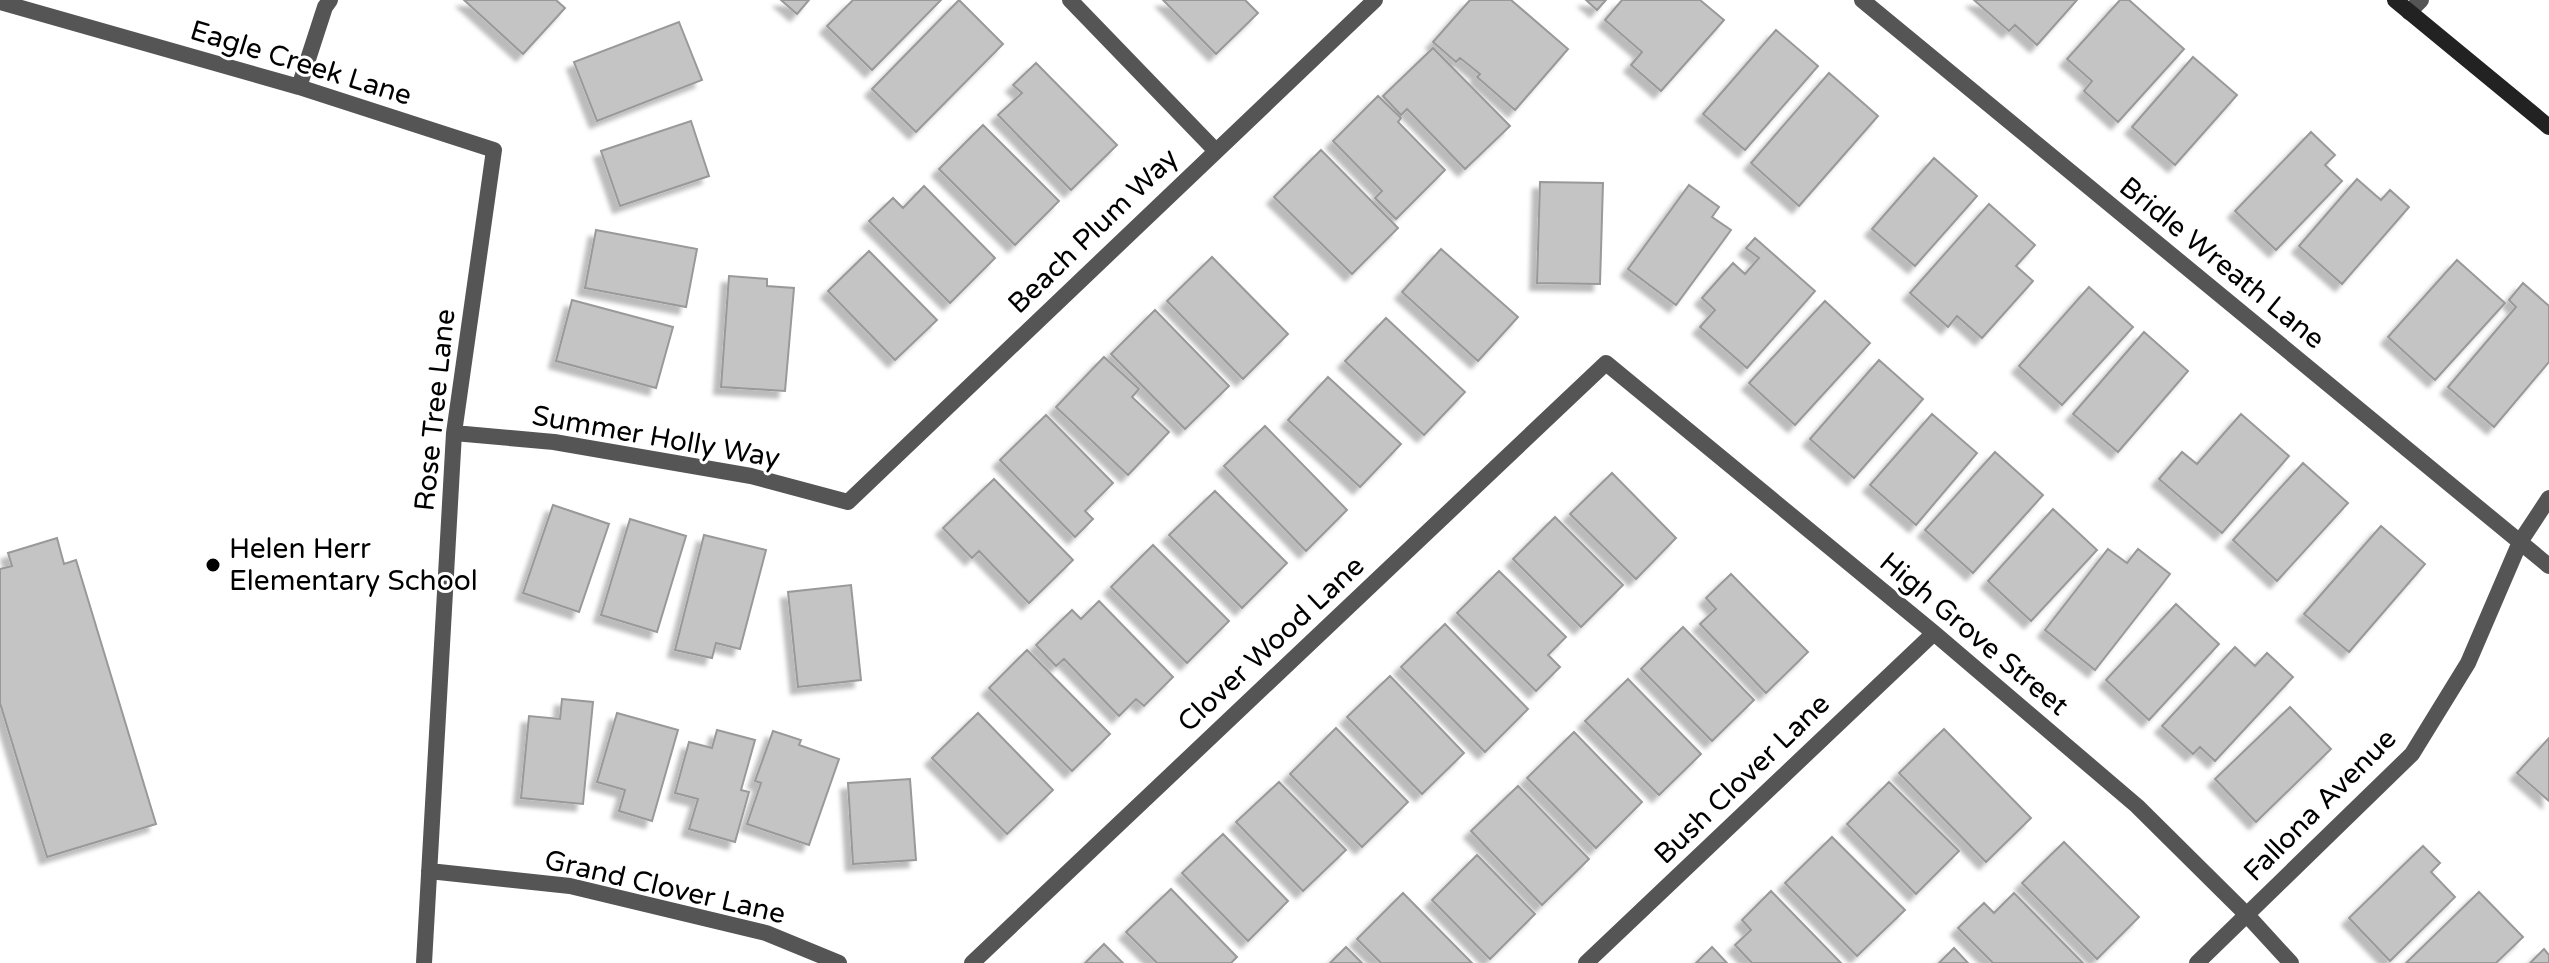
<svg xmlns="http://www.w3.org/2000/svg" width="2549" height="963" viewBox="0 0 2549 963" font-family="'Varela Round',sans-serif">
  <defs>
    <filter id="shadow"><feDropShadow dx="-7" dy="7" stdDeviation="2" flood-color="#0004"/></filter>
  </defs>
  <rect width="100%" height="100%" fill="#fff"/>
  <!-- building -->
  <path fill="#c4c4c4" stroke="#999" stroke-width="2" filter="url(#shadow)" d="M464,0H556L565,8L523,54Z
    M781,0H809L797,14Z
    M853,0H941L872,70L827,26Z
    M959,0L1003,44L916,132L872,89Z
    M1163,0H1245L1258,13L1216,54Z
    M1470,0H1511L1568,49L1515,110L1477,77L1480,74L1460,58L1456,62L1433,42Z
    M1586,0H1606L1597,10Z
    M1622,0H1700L1724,20L1661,91L1631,65L1642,52L1605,20Z
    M1974,0H2077L2037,45L2015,25L2009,31Z
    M2120,0H2129L2184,49L2118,122L2084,91L2092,81L2067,59Z
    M679,22L702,80L597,121L574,62Z
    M1776,30L1818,66L1745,150L1703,114Z
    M1433,48L1510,126L1465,169L1407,109L1401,115L1383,96Z
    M2193,57L2237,95L2175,165L2132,127Z
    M1036,63L1117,145L1071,190L998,115L1022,93L1013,85Z
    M1829,73L1878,116L1799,206L1751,163Z
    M1378,96L1401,118L1398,122L1445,170L1396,219L1375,198L1382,191L1333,141Z
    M691,121L709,176L620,206L601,151Z
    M983,125L1059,201L1015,245L939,169Z
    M2311,132L2335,155L2325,165L2342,181L2276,250L2235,211Z
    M1321,150L1398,228L1352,274L1274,197Z
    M1934,158L1977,196L1915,266L1872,229Z
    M2357,179L2381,200L2390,190L2409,207L2342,284L2299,246Z
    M1540,182L1603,183L1600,284L1537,283Z
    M1689,185L1719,207L1712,217L1731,230L1676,305L1628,269Z
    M924,186L995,258L950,303L869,221L893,198L903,208Z
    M1989,204L2035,245L2016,266L2033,281L1982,338L1957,316L1948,327L1910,293Z
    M596,230L697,249L686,307L585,288Z
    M1755,238L1815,291L1747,368L1700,327L1715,310L1702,298L1733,263L1745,274L1759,258L1746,248Z
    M1441,249L1518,317L1478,361L1402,292Z
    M869,251L937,320L895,360L828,291Z
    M1212,257L1288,334L1243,379L1167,301Z
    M2457,260L2505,303L2435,380L2388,337Z
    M729,276L767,279V286L794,288L785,391L721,387Z
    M2523,283L2549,306V362L2494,427L2448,387L2516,307L2509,300Z
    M2089,287L2133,327L2062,405L2019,366Z
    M572,300L673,327L656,388L556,361Z
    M1825,301L1870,343L1795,425L1749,383Z
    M1155,310L1229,386L1185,429L1111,354Z
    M1386,318L1465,392L1424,435L1345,361Z
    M2144,332L2188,371L2118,452L2073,414Z
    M1104,357L1139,389L1132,397L1169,432L1128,475L1056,407Z
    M1879,360L1923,399L1854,478L1810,439Z
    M1328,377L1401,444L1360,487L1288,420Z
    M1932,414L1977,453L1916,525L1870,485Z
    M2241,414L2289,456L2222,533L2159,479L2182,452L2197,464Z
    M1046,415L1113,483L1085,511L1093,519L1075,537L1000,460Z
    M1265,426L1347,510L1306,551L1224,466Z
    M1995,452L2043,495L1973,573L1925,530Z
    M2303,463L2348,503L2277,581L2233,540Z
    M1612,473L1676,538L1636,579L1570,514Z
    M994,479L1073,560L1029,603L979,551L972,558L943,528Z
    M1215,491L1287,563L1242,608L1169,535Z
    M553,505L609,524L579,612L523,593Z
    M2053,509L2097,550L2031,621L1988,581Z
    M1555,517L1623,585L1581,627L1513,559Z
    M630,519L686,536L657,632L601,615Z
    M2381,526L2425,564L2349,652L2304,614Z
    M704,535L766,550L740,649L716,643L712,658L675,650Z
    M57,538L64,564L76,560L156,824L47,857L0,703V569L12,566L8,553Z
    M1153,545L1229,621L1187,663L1111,587Z
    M2108,549L2127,563L2138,549L2170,574L2095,670L2045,630Z
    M1499,571L1566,637L1548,655L1560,667L1536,691L1457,613Z
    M1731,574L1808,652L1766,693L1700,624L1716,609L1706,598Z
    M851,585L861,680L798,687L788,592Z
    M1099,601L1173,677L1144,706L1136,699L1119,716L1064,659L1056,666L1036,645L1072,610L1081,619Z
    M2176,604L2219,644L2149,720L2106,680Z
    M1445,624L1528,709L1485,752L1401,667Z
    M1683,627L1754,700L1712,741L1641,669Z
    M2235,647L2255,666L2267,653L2293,677L2215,761L2200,747L2193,754L2162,726Z
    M1027,650L1110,734L1072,771L989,688Z
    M1390,676L1464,753L1422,794L1347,717Z
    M1628,679L1701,754L1659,795L1585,721Z
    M562,699L593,702L583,804L521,798L529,716L560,719Z
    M2290,707L2331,749L2256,822L2215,779Z
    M617,713L678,730L652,821L619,811L625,790L597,782Z
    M978,713L1053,790L1007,834L932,758Z
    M1336,728L1408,802L1362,847L1290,774Z
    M1944,729L2031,818L1986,862L1899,773Z
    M717,730L755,740L741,790L749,792L735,842L689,829L698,799L675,793L689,742L712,748Z
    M773,731L801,740L799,745L839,759L809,845L747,824L761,783L755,781Z
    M1574,732L1642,802L1596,848L1527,778Z
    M2549,738V801L2517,773Z
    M910,779L916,860L853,864L848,783Z
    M1279,782L1346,850L1303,891L1236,822Z
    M1889,782L1959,851L1916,894L1847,824Z
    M1518,786L1589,859L1542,905L1471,831Z
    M1223,834L1288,901L1248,941L1182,873Z
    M1832,837L1905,910L1857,956L1785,883Z
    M2064,842L2139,917L2097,959L2022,883Z
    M2423,846L2440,863L2431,872L2455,897L2390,961L2349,918Z
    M1477,855L1535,914L1490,959L1432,900Z
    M1171,889L1237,957L1231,963H1157L1126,932Z
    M1771,891L1841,963H1752L1735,945L1751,930L1742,920Z
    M2479,892L2523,937L2496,963H2406Z
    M1403,893L1472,963H1381L1357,939Z
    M2014,893L2083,963H1993L1958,928L1984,903L1994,913Z
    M1104,944L1123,963H1085Z
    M1346,947L1362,963H1330Z
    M1712,947L1727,963H1696Z
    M1954,948L1968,963H1939Z
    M2544,949L2549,955V963H2530Z"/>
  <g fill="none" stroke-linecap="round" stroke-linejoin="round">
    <!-- minor -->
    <path stroke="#555" stroke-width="16" d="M1070,0L1215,150
      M1862,0L2549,566
      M0,2L299,87L494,150L454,433L424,963
      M2409,12L2421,0
      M299,87L325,7L330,0
      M454,433L554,442L751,476L848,502L1375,0
      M429,871L570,886L766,933L839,963
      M972,963L1606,363L1934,633L2137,806L2247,915L2291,963
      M1586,963L1934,633
      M2197,963L2412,754L2468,663L2520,542L2549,498"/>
    <!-- secondary -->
    <path stroke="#222" stroke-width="16" d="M2395,0L2549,127"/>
  </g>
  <!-- markers -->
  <circle fill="#000" stroke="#fff" stroke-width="3" cx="213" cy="565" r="8"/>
  <g text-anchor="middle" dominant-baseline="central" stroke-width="6" stroke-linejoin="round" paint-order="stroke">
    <!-- street labels -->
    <g font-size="28" fill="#000" stroke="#fff">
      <text transform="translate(301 63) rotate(17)">Eagle Creek Lane</text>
      <text transform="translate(1093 231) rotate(-44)">Beach Plum Way</text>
      <text transform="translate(2222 263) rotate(39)">Bridle Wreath Lane</text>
      <text transform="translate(435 410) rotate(-84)">Rose Tree Lane</text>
      <text transform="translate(656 437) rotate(10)">Summer Holly Way</text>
      <text transform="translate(1974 634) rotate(40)">High Grove Street</text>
      <text transform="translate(1271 644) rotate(-43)">Clover Wood Lane</text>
      <text transform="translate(1742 779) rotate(-44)">Bush Clover Lane</text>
      <text transform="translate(2320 805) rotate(-45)">Fallona Avenue</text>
      <text transform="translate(665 887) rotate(13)">Grand Clover Lane</text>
    </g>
    <!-- poi labels -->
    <g font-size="28" fill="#000" stroke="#fff" text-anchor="start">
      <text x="229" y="549">Helen Herr<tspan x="229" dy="32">Elementary School</tspan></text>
    </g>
  </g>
</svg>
